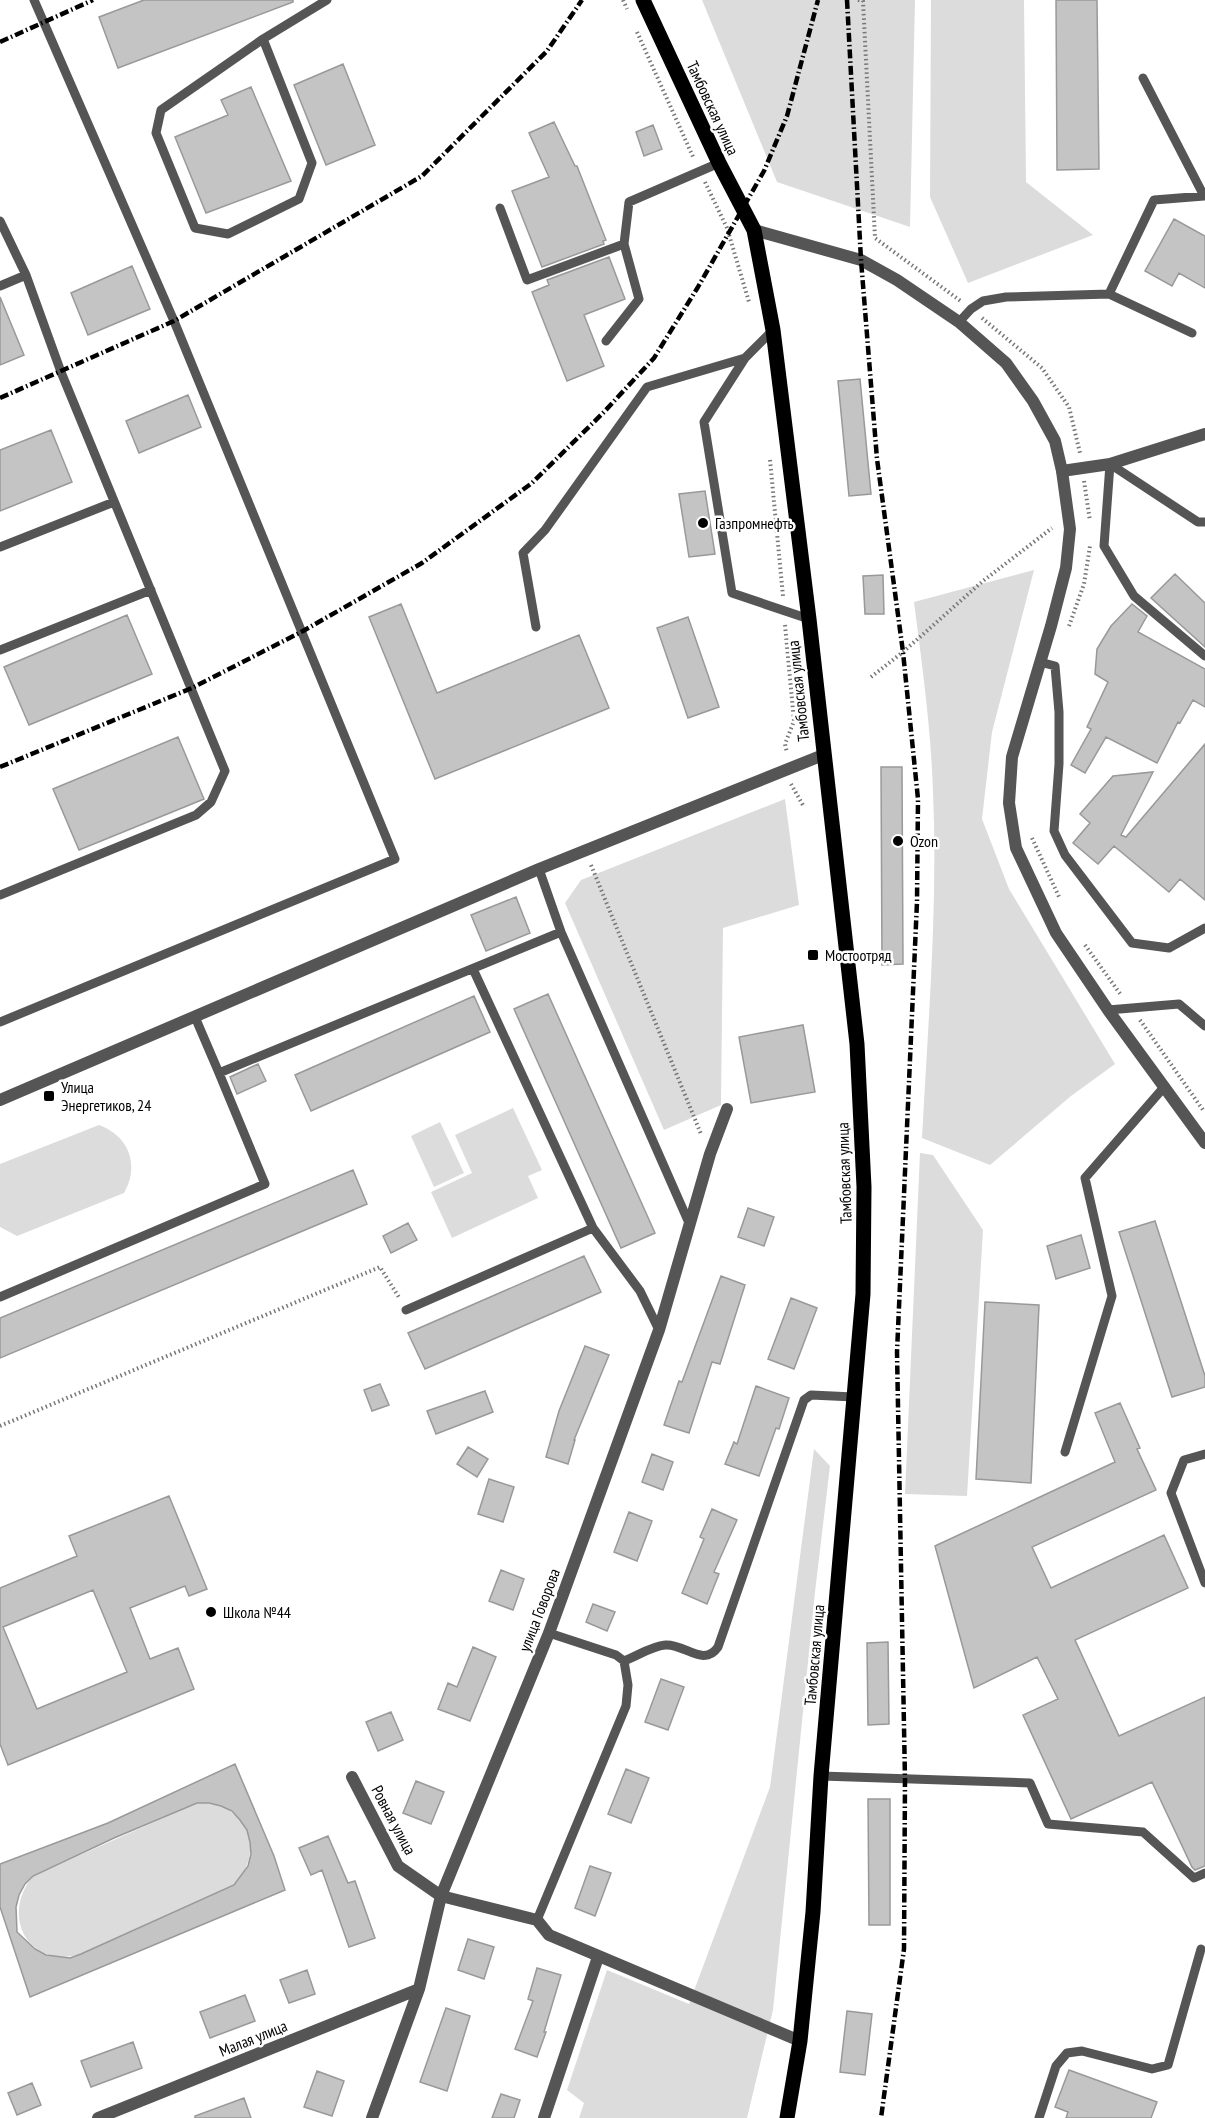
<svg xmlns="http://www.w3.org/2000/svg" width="1205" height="2118" viewBox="0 0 1205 2118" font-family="'PT Sans Narrow',sans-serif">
  <rect width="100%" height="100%" fill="#fff"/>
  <!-- green -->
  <path fill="#dcdcdc" d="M702,0H915L910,227L777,182Z
    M931,0H1024L1026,182L1093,235L968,283L930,197Z
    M1034,570L992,732L982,819L1009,889L1115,1064L1071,1096L990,1165L922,1138C928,1023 938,907 933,792C931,728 922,665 914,602Z
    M785,799L799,905L723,928L721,1105L664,1130L565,903L581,880Z
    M513,1108L542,1170L528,1176L538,1198L452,1238L431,1192L472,1173L455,1135Z
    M440,1122L464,1173L434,1187L411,1136Z
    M99,1125C129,1136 140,1165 124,1193L17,1236L0,1227V1164Z
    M920,1153L933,1155L983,1230L967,1496L905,1494Z
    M814,1449L830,1466L815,1592L773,2010L747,2118H579L584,2103L567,2090L607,1970L689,2004L770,1787Z
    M197,1803C248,1802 267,1849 234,1885L81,1954C28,1969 0,1916 33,1876Z"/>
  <!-- building -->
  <path fill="#c4c4c4" stroke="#999" stroke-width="1.5" fill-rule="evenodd" d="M144,0H293V2L118,68L99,17Z
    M1056,0H1097L1099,169L1057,170Z
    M343,64L375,145L326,165L294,85Z
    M251,87L291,181L206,213L175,137L228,115L221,100Z
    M554,122L575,166H577L606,240L603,241L604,244L542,267L512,191L549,177L529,133Z
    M653,125L662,149L644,156L636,132Z
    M1174,219L1205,236V288L1179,273L1172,286L1145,271Z
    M609,257L625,299L584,315L604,366L567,381L532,292L549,285L547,280Z
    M132,266L150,309L88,335L71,293Z
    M0,297L24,355L0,365Z
    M860,379L871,494L849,496L838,381Z
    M188,395L201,427L139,453L126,421Z
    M51,430L72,482L0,511V450Z
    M705,491L715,554L689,557L679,494Z
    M1175,574L1205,603V647L1151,598Z
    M883,575L884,614H865L863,576Z
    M401,604L437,693L579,635L609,708L435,779L369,617Z
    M1132,604L1147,616L1138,632L1205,669V707L1193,700L1180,723L1178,722L1157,763L1106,737L1085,773L1071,765L1091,729L1087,727L1108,682L1095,674L1097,649L1111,626Z
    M127,615L152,674L29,725L4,667Z
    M688,617L719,707L688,718L657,628Z
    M178,737L204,799L79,850L53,789Z
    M1205,744V900L1180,879L1169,892L1114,846L1098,864L1073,843L1090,823L1080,814L1113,776L1153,772L1121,835L1126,837Z
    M881,767H902L903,964L882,965Z
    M516,897L530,933L486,951L471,915Z
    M548,994L655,1233L621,1248L514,1009Z
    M474,996L490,1032L311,1111L295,1075Z
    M803,1025L815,1092L751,1103L739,1037Z
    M258,1064L266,1081L237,1094L230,1077Z
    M353,1170L367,1204L0,1358V1318Z
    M748,1208L774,1217L764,1246L738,1237Z
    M1155,1221L1205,1376V1387L1172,1397L1119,1232Z
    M408,1223L417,1240L391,1253L383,1236Z
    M1081,1235L1090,1268L1056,1279L1047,1246Z
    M584,1256L601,1292L425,1369L408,1333Z
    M721,1276L745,1285L720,1364L712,1362L689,1433L664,1425L679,1381L682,1382Z
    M791,1298L817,1308L794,1369L768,1359Z
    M985,1302L1039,1305L1031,1483L976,1479Z
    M585,1346L609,1355L574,1440H575L568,1464L546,1457L559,1411Z
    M380,1384L389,1405L372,1411L364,1390Z
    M756,1386L789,1398L779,1429L776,1428L759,1476L725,1464L734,1442L737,1444Z
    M485,1391L493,1412L436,1434L427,1411Z
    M1120,1403L1140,1448L1137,1449L1156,1490L1032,1547L1051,1588L1164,1535L1188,1588L1075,1640L1119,1736L1205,1697V1866L1195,1870L1192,1867L1152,1782L1071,1819L1023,1715L1058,1699L1037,1657L974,1688L935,1546L1115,1462L1095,1413Z
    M468,1447L488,1459L477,1477L457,1464Z
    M652,1454L673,1462L663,1490L642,1482Z
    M489,1479L514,1487L503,1522L478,1514Z
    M169,1496L207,1589L189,1596L185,1586L130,1608L150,1659L178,1648L194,1689L8,1765L0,1744V1588L77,1556L69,1536ZM93,1590L127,1672L37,1709L3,1627Z
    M712,1509L737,1520L714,1572L719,1574L707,1604L682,1593L704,1539L700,1537Z
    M629,1512L652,1521L637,1561L614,1552Z
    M501,1570L524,1579L513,1610L489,1601Z
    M593,1604L615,1612L607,1631L586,1622Z
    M888,1642L889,1724L868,1725L867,1643Z
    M473,1647L496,1657L470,1721L438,1709L448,1683L457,1687Z
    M661,1679L684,1687L668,1730L645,1722Z
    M391,1712L403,1740L378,1751L366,1722Z
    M235,1764L274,1856L285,1890L30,1997L0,1907V1864L108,1823ZM197,1803H209L221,1806L232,1811L240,1820L247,1830L250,1842L251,1854L248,1866L234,1885L81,1954L70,1958L46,1955L35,1949L17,1932L16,1907L19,1895L25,1884L33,1876L114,1838Z
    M626,1769L649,1778L631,1823L608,1814Z
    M416,1781L444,1792L431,1824L403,1813Z
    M868,1799H890V1925H869Z
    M328,1836L348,1883L355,1881L375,1938L349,1947L322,1870L311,1875L299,1848Z
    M590,1866L611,1873L595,1916L575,1908Z
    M468,1939L494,1947L484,1979L458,1970Z
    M537,1968L561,1975L544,2032H546L537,2057L515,2049L533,2001L528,1999Z
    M307,1970L315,1994L289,2003L280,1980Z
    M245,1995L255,2021L210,2038L200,2012Z
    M446,2008L470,2016L447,2091L420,2082Z
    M847,2011L872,2014L865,2075L840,2072Z
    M133,2042L142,2068L91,2087L81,2061Z
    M1069,2070L1157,2102L1151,2118H1066L1068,2112L1055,2107Z
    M317,2071L344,2081L332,2116L304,2107Z
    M32,2083L41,2105L17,2115L8,2093Z
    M501,2094L520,2100L514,2118H492Z
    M244,2098L251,2118H195V2116Z"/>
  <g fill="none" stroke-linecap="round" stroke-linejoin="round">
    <!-- path -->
    <path stroke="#777" stroke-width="4" stroke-dasharray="1.5 3" stroke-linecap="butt" d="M623,0L627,9
      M858,0L863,1L875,238L962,302
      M637,32L694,159
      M705,182L727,228L749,302
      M982,318L1042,368L1069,407L1080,453
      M770,460L783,596
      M1084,481L1090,521
      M785,625L794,721L785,744L787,753
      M1069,626L1084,584L1090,546
      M871,677L903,652L983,581L1052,528
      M791,784L804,807
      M1032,838L1060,899
      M591,865L701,1134
      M1085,945L1121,995
      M1140,1020L1203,1110
      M0,1426L380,1267L400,1299"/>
    <!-- service -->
    <path stroke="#555" stroke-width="9" d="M263,39L161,110L156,133L195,228L228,234L299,199L312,163L263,39L327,0
      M500,208L527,280L624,244
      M0,221L26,275L61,372L225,771L211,802L196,815L0,895
      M0,286L26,275
      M1109,294L1192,333
      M959,322L971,309L983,301L1006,297L1109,294L1154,200L1204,196L1143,78
      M773,330L745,358L704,422L732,593L809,619
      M606,341L639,299L624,244L629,202L719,163
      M1205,522H1198L1110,464L1104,546L1134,596L1205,656
      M0,547L114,502
      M536,627L523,553L545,530L647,387L745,358
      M0,650L151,590
      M1040,662L1055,666L1059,712V764L1054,831L1065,855L1132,943L1169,948L1205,928
      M539,869L561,932L689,1223
      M473,969L593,1228L640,1291L659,1330
      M1108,1010L1179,1004L1205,1026
      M195,1017L219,1073L561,932
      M0,1022L395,859L174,321L34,0
      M0,1297L265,1184L219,1073
      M406,1310L593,1228
      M1065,1452L1112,1296L1085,1178L1165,1086
      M1205,1454L1184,1460L1171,1493L1205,1583
      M624,1661C637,1656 652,1646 665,1645C684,1643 704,1668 718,1647L804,1400L811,1395L854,1397
      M821,1776L1030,1783L1048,1824L1143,1832L1194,1878L1205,1873
      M537,1920L626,1706L628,1685L624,1661L616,1655L549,1633
      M1039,2118L1056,2066L1067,2053L1082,2051L1152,2069L1168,2065L1201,1949"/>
    <!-- minor -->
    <path stroke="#555" stroke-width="12" d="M1062,471L1110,464L1205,434
      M0,1100L539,869L823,755
      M352,1777L398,1866L441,1896L537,1920L549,1935L800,2041
      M98,2118L419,1989
      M372,2118L419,1989L441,1896L549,1633L659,1330L710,1154L727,1109
      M544,2118L598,1957"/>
    <!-- tertiary -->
    <path stroke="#555" stroke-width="12" d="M754,230L861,260L897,280L959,322L1006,363L1033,401L1055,441L1062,471L1070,529L1066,568L1051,626L1012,757L1009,803L1016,848L1056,933L1108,1010L1205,1143"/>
    <!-- primary -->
    <path stroke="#000" stroke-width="15" d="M643,0L719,163L754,230L773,330L809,619L857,1044L864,1187L863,1294L821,1776L813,1912L800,2041L787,2118"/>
    <!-- rail -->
    <path stroke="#000" stroke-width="4.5" stroke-dasharray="9 3 1.5 3" stroke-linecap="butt" d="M847,0L861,260L877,459L903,652L918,799L917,902L897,1352L905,1780L904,1949L881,2118
      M0,42L93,0
      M0,398L174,321L422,176L547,51L582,0
      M0,767L192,688L303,631L422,563L532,483L604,412L654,358L698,287L764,171L787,116L818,0"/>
  </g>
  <!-- markers -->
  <g fill="#000" stroke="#fff" stroke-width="2">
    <circle cx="703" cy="523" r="6"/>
    <circle cx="898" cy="841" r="6"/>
    <rect x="807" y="949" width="12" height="12" rx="3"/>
    <rect x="43" y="1090" width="12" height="12" rx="3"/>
    <circle cx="211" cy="1612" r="6"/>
  </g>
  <g text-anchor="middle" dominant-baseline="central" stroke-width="5" stroke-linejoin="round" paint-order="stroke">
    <!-- street labels -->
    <g font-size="16" fill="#000" stroke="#fff">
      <text transform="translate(713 108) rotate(65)">Тамбовская улица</text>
      <text transform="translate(798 691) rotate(-96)">Тамбовская улица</text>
      <text transform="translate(844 1173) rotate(-92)">Тамбовская улица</text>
      <text transform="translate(539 1610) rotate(-69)">улица Говорова</text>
      <text transform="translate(814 1655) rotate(-85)">Тамбовская улица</text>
      <text transform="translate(394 1820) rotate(62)">Ровная улица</text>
      <text transform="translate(253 2038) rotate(-22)">Малая улица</text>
    </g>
    <!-- poi labels -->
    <g font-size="16" fill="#000" stroke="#fff" text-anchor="start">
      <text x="715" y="523">Газпромнефть</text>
      <text x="910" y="841">Ozon</text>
      <text x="825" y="955">Мостоотряд</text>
      <text x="61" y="1087">Улица<tspan x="61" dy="18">Энергетиков, 24</tspan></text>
      <text x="223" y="1612">Школа №44</text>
    </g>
  </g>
</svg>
